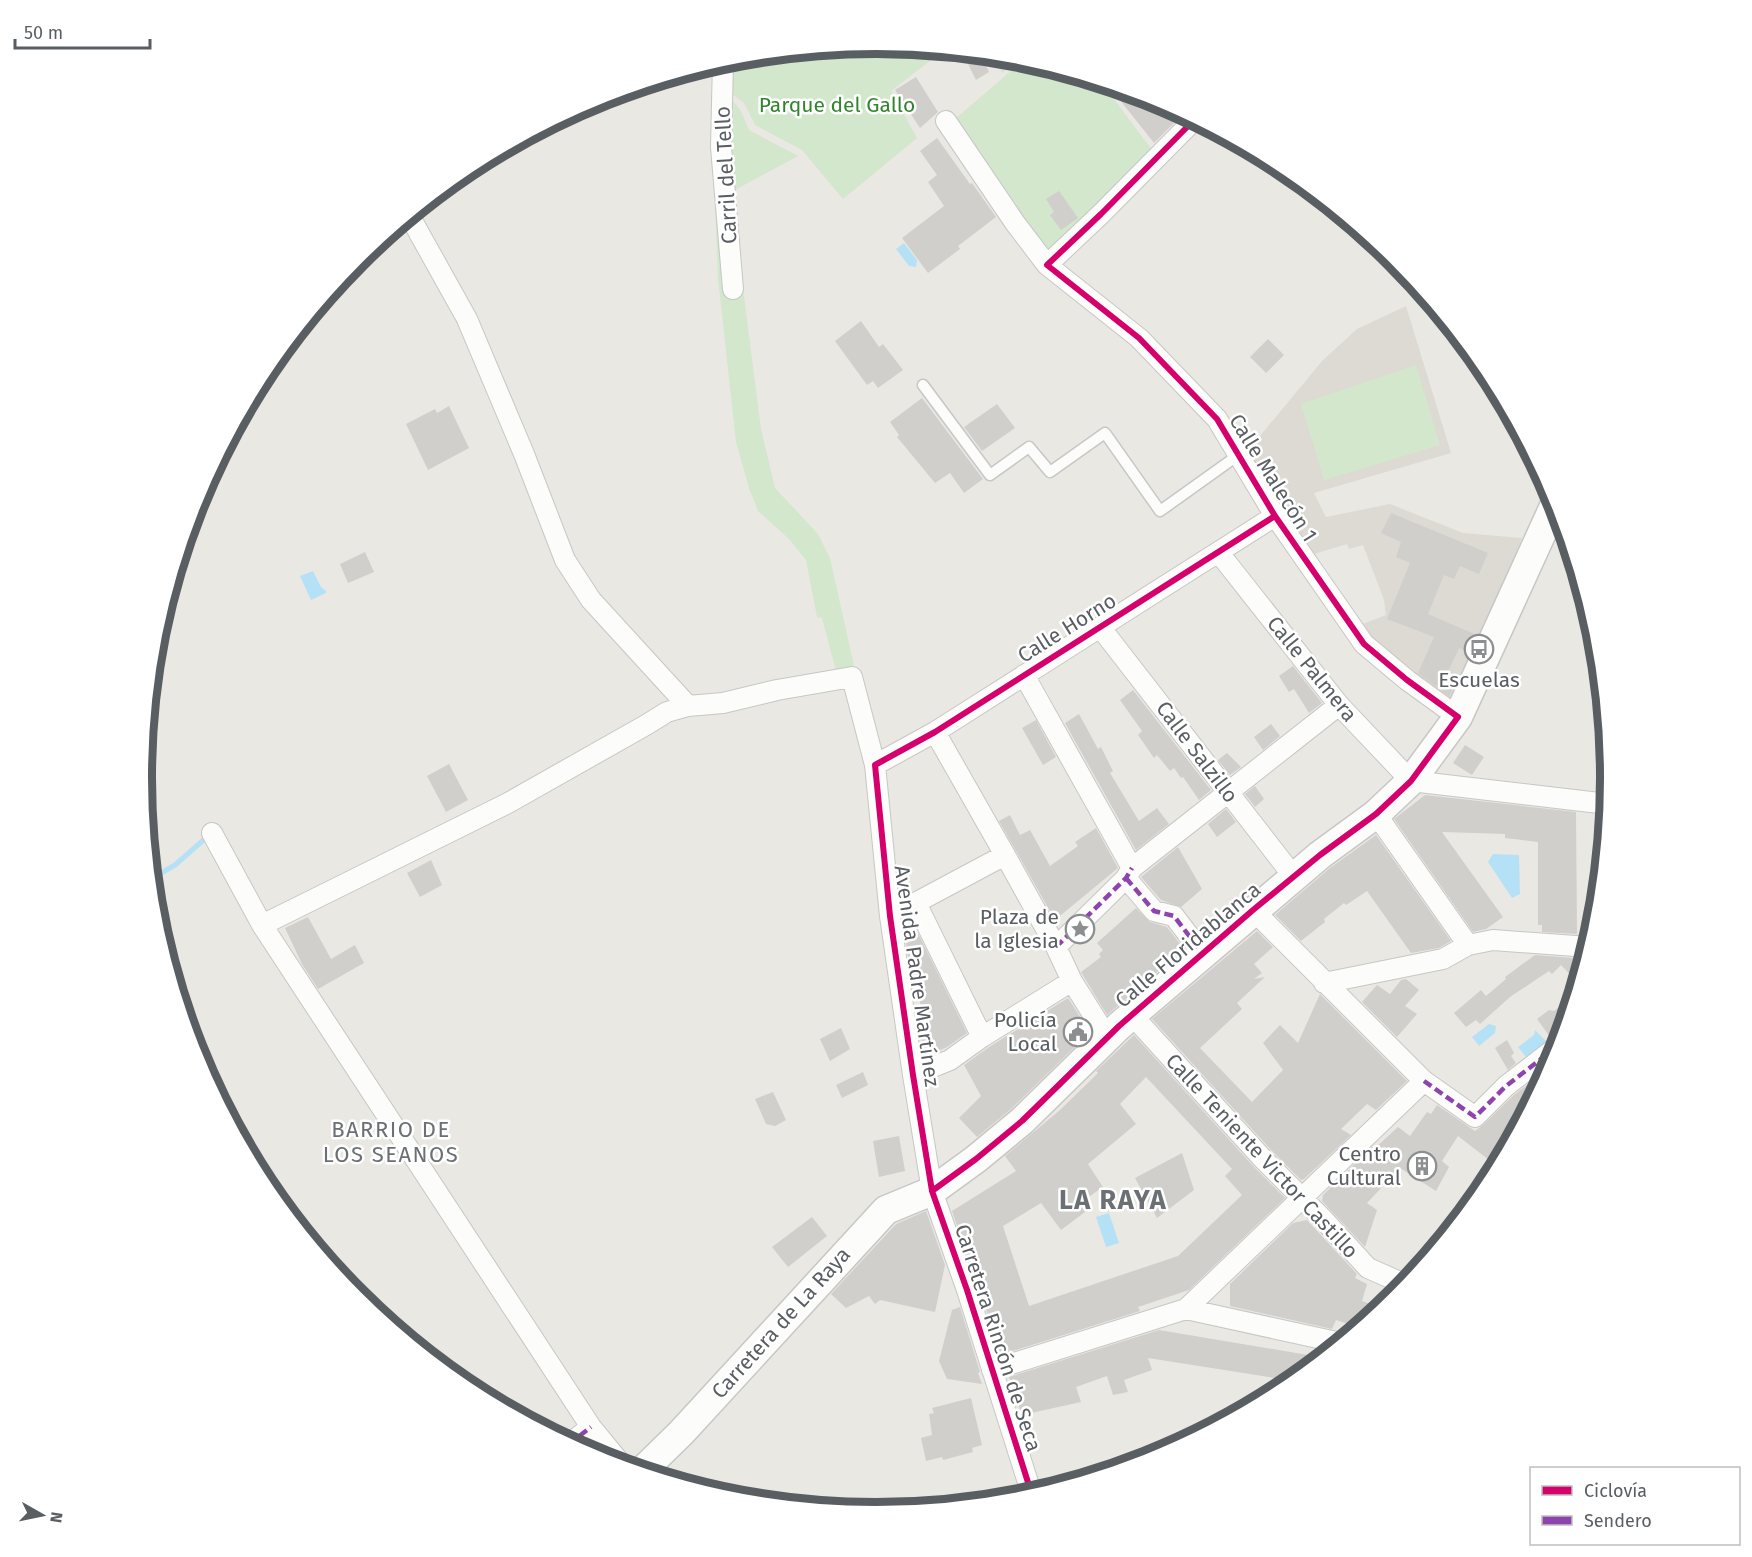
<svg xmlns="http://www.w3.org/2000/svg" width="1752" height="1557" viewBox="0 0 1752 1557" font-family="'Fira Sans',sans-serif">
  <rect width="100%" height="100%" fill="#eae8e3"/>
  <!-- education -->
  <path fill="#dddad3" d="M1406,306L1451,453L1314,493L1326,517L1390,504L1463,533L1522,538L1482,637L1454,700L1414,683L1355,627L1386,615L1384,600L1363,545L1349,549L1347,544L1311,555L1246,453L1322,361L1357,329Z"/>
  <!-- green -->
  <path fill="#d2e7cc" d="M876,44L944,50L891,91L917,138L843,199L802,150L755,125L744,103L727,90L728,59Z
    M992,55L1020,58L1002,73Z
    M1025,59L1102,83L1155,154L1048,259L955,119Z
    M711,96C739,99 739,106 749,130L798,156L733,191L741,273L761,429L775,488L818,534L830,558L854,666L836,671L822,618L817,617L806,560L789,539L758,511L749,488L736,442L718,278Z
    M1416,365L1440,445L1324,480L1301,404Z"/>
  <!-- water -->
  <path fill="#b5e1f7" d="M904,243L917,260L916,267L909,266L896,249Z
    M313,571L321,587L326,591V593L311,600L300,576Z
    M1493,854L1519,855L1520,894L1512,898L1488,862Z
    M1489,1024L1496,1026L1495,1033L1479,1046L1472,1037Z
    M1535,1030L1547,1042L1526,1057L1518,1047L1534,1035Z
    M1109,1213L1119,1243L1106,1247L1096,1217Z"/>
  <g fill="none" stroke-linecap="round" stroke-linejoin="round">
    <!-- stream -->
    <path stroke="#b5e1f7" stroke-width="5" d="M151,879L175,865L208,836"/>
  </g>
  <!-- building -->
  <path fill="#d0cfcc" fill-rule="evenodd" d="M962,52L980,54L989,72L976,80Z
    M916,77L938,112L920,128L895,90Z
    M1108,85L1158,100L1184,113L1154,143Z
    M937,138L970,184L972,183L996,217L958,246L960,249L928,273L902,238L944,206L928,182L937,175L920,151Z
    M1059,191L1078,218L1061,230L1050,215L1054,212L1046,199Z
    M861,321L879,347L883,344L903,370L878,388L873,381L867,385L835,341Z
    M1268,339L1284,355L1266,373L1250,357Z
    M922,398L983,479L964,493L950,473L935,483L897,437L899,435L890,422Z
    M997,404L1015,428L982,451L964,427Z
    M449,406L469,448L428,470L406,424L435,409L437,413Z
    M1391,513L1488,553L1479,574L1460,566L1454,579L1444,575L1428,614L1477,635L1469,652L1459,648L1446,676L1456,681L1449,696L1418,673L1434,637L1387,619L1410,563L1396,557L1401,542L1381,533Z
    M365,552L374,572L348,583L340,564Z
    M1293,666L1322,703L1309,713L1294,689L1289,692L1279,676Z
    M1133,690L1211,790L1199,800L1183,777L1181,778L1174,768L1170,771L1157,755L1154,758L1138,735L1142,731L1120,700Z
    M1079,714L1098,749L1101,747L1113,771L1110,773L1139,821L1157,808L1169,824L1136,850L1065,723Z
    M1036,720L1056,757L1043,765L1022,728Z
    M1271,724L1280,736L1263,750L1254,737Z
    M1465,745L1484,757L1472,775L1453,763Z
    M1227,753L1241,767L1230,775L1218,760Z
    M449,764L468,800L446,812L427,776Z
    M1255,786L1264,799L1255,807L1245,794Z
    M1425,795L1576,812L1577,934L1542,932V925H1538V842L1505,838V834L1442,832L1503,917L1486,929L1473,932L1394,819Z
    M1226,809L1236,822L1217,837L1208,824Z
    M1010,815L1020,835L1030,830L1050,866L1078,846L1075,842L1096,828L1118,868L1055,920L999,821Z
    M1376,835L1451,941L1439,948L1411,953L1367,891L1346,905L1344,903L1324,919L1325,922L1301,941L1275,915L1330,868Z
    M1178,847L1202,889L1181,907L1161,900L1141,877Z
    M431,860L442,885L420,897L407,873Z
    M1136,908L1150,922L1167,927L1184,949L1107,1015L1081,972L1101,957L1099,954L1103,950L1097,943Z
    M308,917L331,959L355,945L364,963L318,989L302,964L285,928Z
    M911,919L967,1033L947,1047L923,1058L919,1009L921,1008L916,979L908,957L903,921Z
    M1257,931L1273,947L1254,964L1262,973L1254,979L1265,977L1237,1003L1242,1009L1200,1048L1252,1102L1283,1070L1263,1043L1280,1025L1298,1043L1320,994L1407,1081L1376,1110L1367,1104L1341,1129L1351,1135L1304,1179L1301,1180L1272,1151L1152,1019Z
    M1535,955L1586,959L1578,983L1561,965L1552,974L1549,971L1510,997L1480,1024L1476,1020L1466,1027L1454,1013L1481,990L1486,996L1506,979L1505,977Z
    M1406,979L1419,990L1405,1006L1417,1014L1397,1037L1362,1002L1377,985L1390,994L1401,980Z
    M1068,998L1090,1032L1011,1109L977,1137L959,1118L981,1096L964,1065L989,1047Z
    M1560,1006L1568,1017L1563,1034L1557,1033L1550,1037L1537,1019L1549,1010L1554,1011Z
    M841,1028L850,1049L830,1061L820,1039Z
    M1134,1035L1254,1167L1285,1198L1189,1290L1138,1307L1140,1311L1000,1355L983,1300L952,1211L1016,1171L1005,1156L1060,1110L1098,1073L1096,1071ZM1146,1077L1232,1169L1225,1176L1242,1195L1178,1256L1029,1306L1003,1226L1041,1203L1061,1230L1089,1209L1083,1201L1103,1187L1088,1164L1136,1124L1120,1104Z
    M1507,1040L1514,1053L1511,1056L1516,1063L1508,1070L1495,1048Z
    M863,1072L868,1085L842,1098L836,1085Z
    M1532,1081L1539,1089L1498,1167L1458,1136L1442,1161L1449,1167L1436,1191L1400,1168L1367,1203L1377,1210L1365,1247L1322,1201L1323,1195L1372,1147L1374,1149L1398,1127L1410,1136L1427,1112L1431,1114L1437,1105L1475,1131L1483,1125L1514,1095Z
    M773,1092L786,1120L775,1126L766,1124L755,1099Z
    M899,1136L905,1171L879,1177L873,1141Z
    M1182,1153L1194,1190L1157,1218L1135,1178Z
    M926,1211L945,1265L935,1312L880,1300L875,1304L869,1296L846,1308L831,1294L896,1224Z
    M812,1217L827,1236L788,1267L772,1247Z
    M1307,1220L1357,1274L1355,1278L1367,1284L1362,1301L1376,1306L1373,1317L1360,1328L1336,1320L1332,1329L1230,1306V1284L1293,1223Z
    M960,1307L980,1372L978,1373L982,1384L947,1379L939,1361L952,1310Z
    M1159,1330L1308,1355L1304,1373L1294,1381L1148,1358L1152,1370L1124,1380L1128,1392L1113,1395L1107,1376L1076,1387L1081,1402L1022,1415L1009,1377Z
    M971,1398L982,1445L972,1448L973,1452L943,1460L942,1457L926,1461L921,1438L932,1435L929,1414L934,1413L932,1408Z"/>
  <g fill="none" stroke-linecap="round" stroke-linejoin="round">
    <!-- lane casing -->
    <g stroke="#c6c7c6" stroke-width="13">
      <path id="lane" d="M923,385L990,475L1029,447L1050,472L1105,433L1160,511L1237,456"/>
    </g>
    <!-- street casing -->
    <g stroke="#c6c7c6" stroke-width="22">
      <path id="street" d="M723,61L721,147L733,289
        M946,121L1015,223L1047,265L1139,338L1217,419L1275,516L1364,644L1407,680L1458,717
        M409,215L467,319L524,454L565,560L591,600L688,706
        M1047,265L1101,214L1195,119
        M1219,553L1339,705L1411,781L1608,804
        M1100,627L1294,877
        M1024,675L1132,868
        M935,732L1005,855L1056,947L1072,981L1107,1037
        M875,765L935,732L1275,516
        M1376,814L1468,945
        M212,833L262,925
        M1126,878L1154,911L1174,916L1203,954
        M916,903L982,1037
        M904,909L1005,855
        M1253,910L1424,1081L1475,1117L1506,1086L1559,1045
        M1056,947L1126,878L1132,868L1339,705
        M1324,983L1443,959L1468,945L1493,940L1589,947
        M1132,1015L1263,1159L1322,1218L1368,1268L1402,1283
        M913,1075L950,1060L982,1037L1072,981
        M1186,1309L1341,1343
        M992,1370L1186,1309L1424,1081
        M569,1444L591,1427
        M623,1466L591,1427L262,925L508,803L646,725L667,712L688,706L723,703L777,690L852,677L875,765L890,916L913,1075L932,1191L967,1290L1032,1495"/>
    </g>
    <!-- secondary casing -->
    <g stroke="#c7c7c7" stroke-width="31">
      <path id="secondary" d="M641,1472L681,1433L886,1210L932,1191L976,1159L1022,1121L1119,1026L1320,855L1376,814L1411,781L1458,717L1556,502"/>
    </g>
    <!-- lane -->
    <use href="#lane" stroke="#fcfcfb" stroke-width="10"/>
    <!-- street -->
    <use href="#street" stroke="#fcfcfb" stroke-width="20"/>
    <!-- secondary -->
    <use href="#secondary" stroke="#fcfcfb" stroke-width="28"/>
    <!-- quiet -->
    <path stroke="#8e44ad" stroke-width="4.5" stroke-dasharray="9 4.5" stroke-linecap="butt" d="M1126,878L1154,911L1174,916L1203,954
      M1056,947L1126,878L1132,868
      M1424,1081L1475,1117L1506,1086L1559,1045
      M569,1444L591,1427"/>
    <!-- cycleway casing -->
    <g stroke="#fff" stroke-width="10">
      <path id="cycleway" d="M932,1191L976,1159L1022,1121L1119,1026L1253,910L1320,855L1376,814L1411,781L1458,717L1407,680L1364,644L1275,516L1217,419L1139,338L1047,265L1101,214L1195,119
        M1032,1495L967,1290L932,1191L913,1075L890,916L875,765L935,732L1275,516"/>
    </g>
    <!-- cycleway -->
    <use href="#cycleway" stroke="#d6006c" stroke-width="6"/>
  </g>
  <!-- icons -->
  <defs>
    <g id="bus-ring" transform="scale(1.5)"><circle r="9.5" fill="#fff" stroke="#8c8e8f" stroke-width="1.5"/><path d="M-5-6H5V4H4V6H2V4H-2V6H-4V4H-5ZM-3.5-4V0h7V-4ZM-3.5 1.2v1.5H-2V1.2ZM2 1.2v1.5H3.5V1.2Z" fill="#8c8e8f"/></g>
    <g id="sight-ring" transform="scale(1.5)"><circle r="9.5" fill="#fff" stroke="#8c8e8f" stroke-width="1.5"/><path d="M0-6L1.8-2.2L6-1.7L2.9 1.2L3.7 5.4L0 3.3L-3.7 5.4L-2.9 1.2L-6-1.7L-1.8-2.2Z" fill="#8c8e8f"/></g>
    <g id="civic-ring" transform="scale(1.5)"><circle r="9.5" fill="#fff" stroke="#8c8e8f" stroke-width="1.5"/><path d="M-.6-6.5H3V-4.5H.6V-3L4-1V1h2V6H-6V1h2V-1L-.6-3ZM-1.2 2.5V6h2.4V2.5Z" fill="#8c8e8f"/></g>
    <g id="building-ring" transform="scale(1.5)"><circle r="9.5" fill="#fff" stroke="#8c8e8f" stroke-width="1.5"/><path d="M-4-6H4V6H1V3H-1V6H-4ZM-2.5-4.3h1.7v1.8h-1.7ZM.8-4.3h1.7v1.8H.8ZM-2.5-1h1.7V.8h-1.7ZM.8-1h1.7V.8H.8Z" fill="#8c8e8f"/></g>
  </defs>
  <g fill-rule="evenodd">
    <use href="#bus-ring" x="1479" y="649"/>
    <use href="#sight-ring" x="1080" y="929"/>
    <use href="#civic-ring" x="1078" y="1032"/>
    <use href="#building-ring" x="1422" y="1166"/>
  </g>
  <g text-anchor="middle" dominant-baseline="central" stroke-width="5" stroke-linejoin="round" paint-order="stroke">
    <!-- park labels -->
    <g font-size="21" fill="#33842e" stroke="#fff">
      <text x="837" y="105">Parque del Gallo</text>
    </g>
    <!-- street labels -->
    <g font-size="21" fill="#595e62" stroke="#fff">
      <text transform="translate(726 175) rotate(-93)">Carril del Tello</text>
      <text transform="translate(1273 478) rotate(58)">Calle Malecón 1</text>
      <text transform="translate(1067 628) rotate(-32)">Calle Horno</text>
      <text transform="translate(1312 669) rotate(51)">Calle Palmera</text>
      <text transform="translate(1197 752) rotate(53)">Calle Salzillo</text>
      <text transform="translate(1188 945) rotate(-40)">Calle Floridablanca</text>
      <text transform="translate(917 976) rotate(82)">Avenida Padre Martínez</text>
      <text transform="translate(1262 1156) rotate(47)">Calle Teniente Victor Castillo</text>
      <text transform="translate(781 1323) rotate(-48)">Carretera de La Raya</text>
      <text transform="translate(998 1338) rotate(72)">Carretera Rincón de Seca</text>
    </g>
    <!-- poi labels -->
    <g font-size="21" fill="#595e62" stroke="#fff" text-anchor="end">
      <text x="1479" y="680" text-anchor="middle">Escuelas</text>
      <text x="1059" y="917">Plaza de<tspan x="1059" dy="24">la Iglesia</tspan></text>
      <text x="1057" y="1020">Policía<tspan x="1057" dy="24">Local</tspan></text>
      <text x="1401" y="1154">Centro<tspan x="1401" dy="24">Cultural</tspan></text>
    </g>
    <!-- neighbourhood labels -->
    <g font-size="22" letter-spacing="1.5" fill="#6a7074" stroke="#fff">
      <text x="391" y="1129">BARRIO DE<tspan x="391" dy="25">LOS SEANOS</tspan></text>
    </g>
    <!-- district labels -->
    <g font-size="27" font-weight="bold" letter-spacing="1.5" fill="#6a7074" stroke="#fff">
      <text x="1113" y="1200">LA RAYA</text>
    </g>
  </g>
  <!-- crop -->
  <path d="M0 0H1752V1557H0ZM152 778a724 724 0 1 1 1448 0a724 724 0 1 1-1448 0Z" fill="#fff" fill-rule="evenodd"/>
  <path fill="none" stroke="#595e62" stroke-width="8" d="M152 778a724 724 0 1 1 1448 0a724 724 0 1 1-1448 0Z"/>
  <!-- legend -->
  <rect x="1530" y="1467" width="210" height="78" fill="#ffffff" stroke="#bdbfc0" stroke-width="1.5"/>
  <rect x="1542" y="1486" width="30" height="9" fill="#d6006c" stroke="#bdbfc0" stroke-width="1.5"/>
  <text x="1584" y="1497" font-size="18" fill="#595e62">Ciclovía</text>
  <rect x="1542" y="1516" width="30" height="9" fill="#8e44ad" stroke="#bdbfc0" stroke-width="1.5"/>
  <text x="1584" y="1527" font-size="18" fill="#595e62">Sendero</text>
  <!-- north arrow -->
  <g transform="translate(42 1515) rotate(99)" stroke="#ffffff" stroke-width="4.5" paint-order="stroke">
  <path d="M0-4.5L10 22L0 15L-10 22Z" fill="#595e62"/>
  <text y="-9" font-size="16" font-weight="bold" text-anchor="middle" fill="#595e62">N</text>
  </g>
  <!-- scale -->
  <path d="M15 39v9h135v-9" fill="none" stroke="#595e62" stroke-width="3"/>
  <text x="24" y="39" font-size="18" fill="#595e62" stroke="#ffffff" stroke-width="4.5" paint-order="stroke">50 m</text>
</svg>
